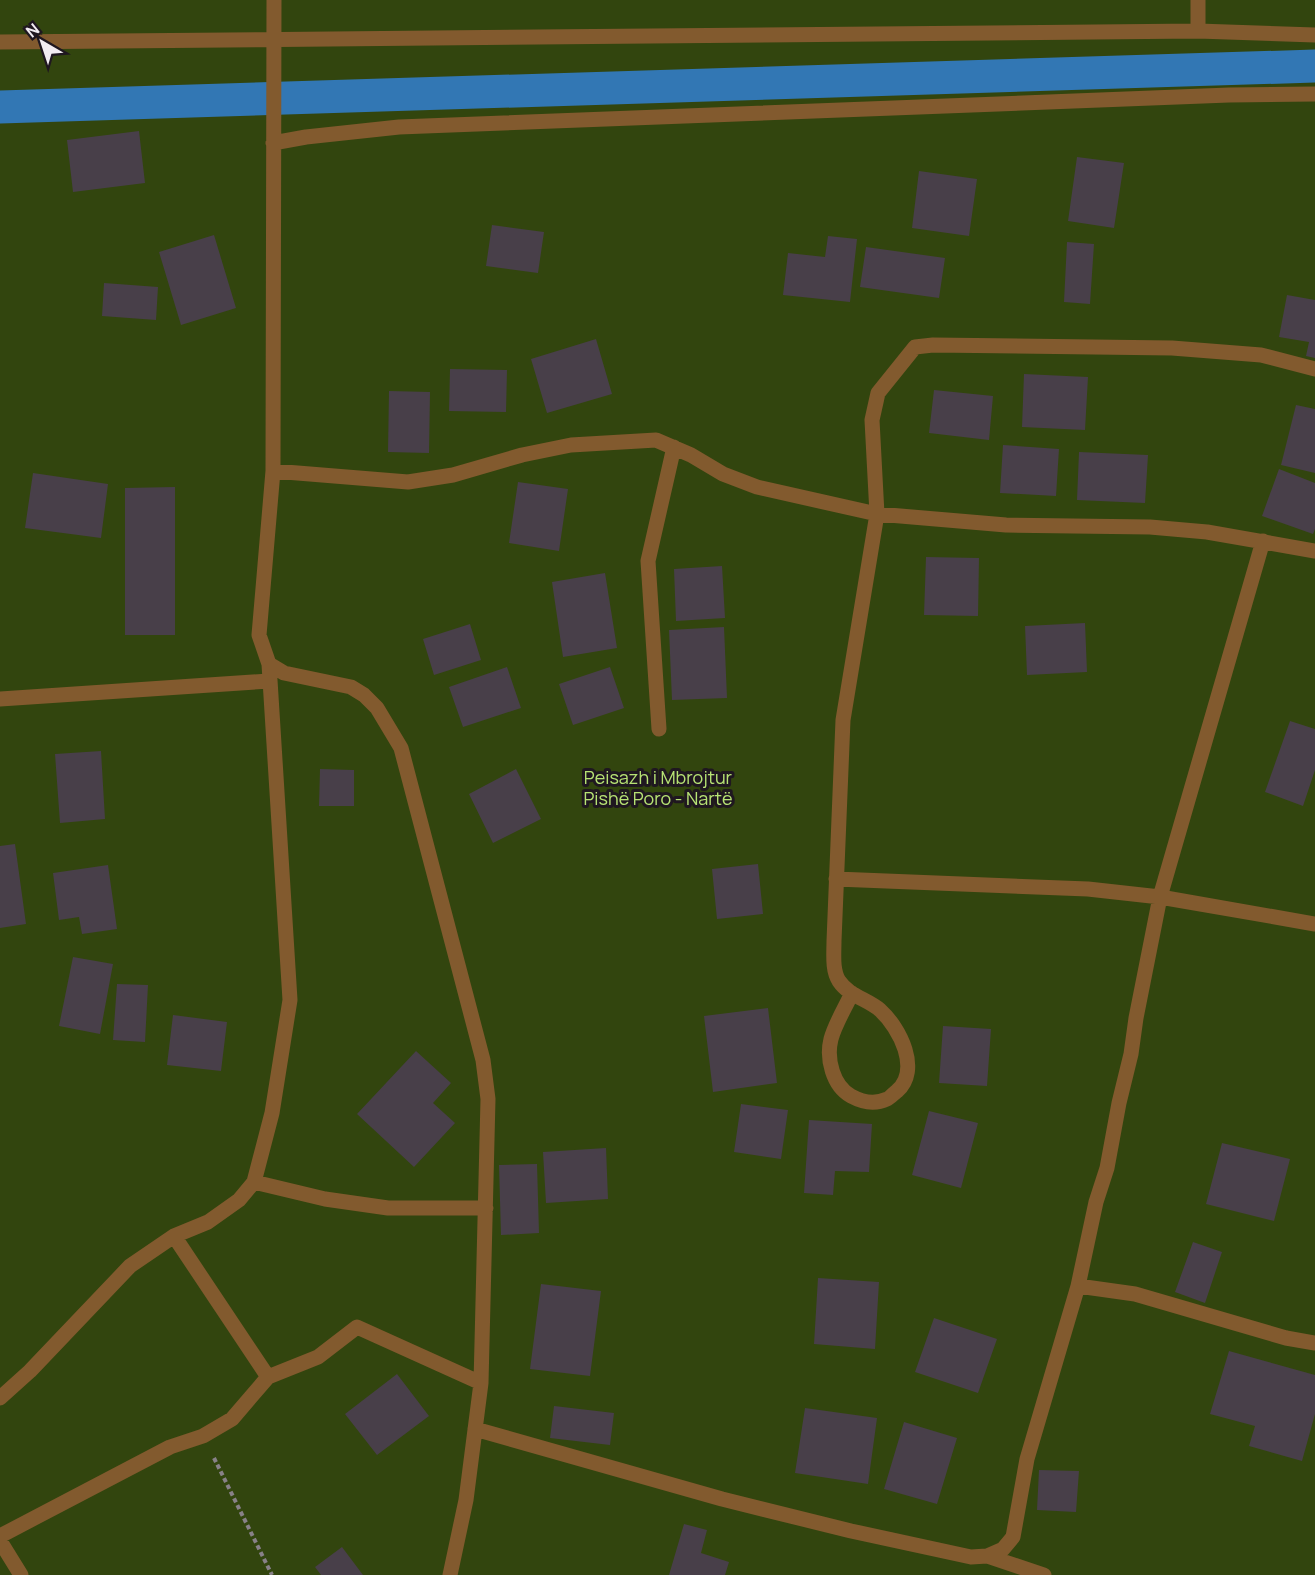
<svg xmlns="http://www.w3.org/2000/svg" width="1315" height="1575" viewBox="0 0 1315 1575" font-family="Manrope,sans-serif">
  <rect width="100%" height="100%" fill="#29212a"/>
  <!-- green -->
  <path fill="#32450e" d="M0,0H1315V1575H0Z"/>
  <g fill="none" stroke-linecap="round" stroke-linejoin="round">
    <!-- canal -->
    <path stroke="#3277b4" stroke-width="33" d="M0,107L1315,66"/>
  </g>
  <!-- building -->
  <path fill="#483f49" d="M139,131L145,183L73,192L67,140Z
    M1077,157L1124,163L1114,228L1068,221Z
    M919,171L977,179L969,236L912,228Z
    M492,225L544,232L538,273L486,266Z
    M214,235L236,308L181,325L159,252Z
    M828,236L857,239L850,302L783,295L788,253L825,257Z
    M1067,242L1094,244L1090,304L1064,302Z
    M866,247L945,258L939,298L860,287Z
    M104,283L158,287L156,320L102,316Z
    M1287,295L1315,300V358L1306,356L1309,342L1279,337Z
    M596,339L612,394L547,413L531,359Z
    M450,369L507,370L506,412L449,411Z
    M1024,374L1088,377L1085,430L1022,427Z
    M934,390L993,396L989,440L929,433Z
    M389,391L430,392L429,453L388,452Z
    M1296,405L1315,409V473L1281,465Z
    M1003,445L1059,449L1056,496L1000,493Z
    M1079,452L1148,455L1145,503L1077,500Z
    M1279,469L1315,483V529L1313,534L1262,516Z
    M33,473L108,484L101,538L25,528Z
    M518,482L568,489L559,551L509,543Z
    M175,487V635H125V488Z
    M926,557L979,558L978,616L924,615Z
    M722,566L725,618L676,621L674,569Z
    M605,573L617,648L563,657L552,582Z
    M1085,623L1087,672L1027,675L1025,626Z
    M470,624L481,660L434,675L423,639Z
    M724,627L727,698L672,700L669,630Z
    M507,667L521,708L463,727L449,687Z
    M610,667L624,708L573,725L559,684Z
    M1290,721L1315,729V770L1303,806L1265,792Z
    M101,751L105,819L60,823L55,754Z
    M320,769L354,770V806H319Z
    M516,769L541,819L493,843L469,794Z
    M15,844L26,924L0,928V846Z
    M758,864L763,914L717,919L712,869Z
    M108,865L117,929L82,934L79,917L59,920L53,873Z
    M73,957L113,964L100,1034L59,1026Z
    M117,984L148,985L145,1042L113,1040Z
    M768,1008L777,1083L713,1092L704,1016Z
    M173,1015L227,1022L221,1071L167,1065Z
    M943,1026L991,1029L987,1086L939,1083Z
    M416,1051L451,1083L433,1103L455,1123L414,1167L357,1114Z
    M741,1104L788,1110L781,1159L734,1152Z
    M929,1111L978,1123L961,1188L912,1175Z
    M809,1120L872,1124L869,1172L835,1171L833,1195L804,1193Z
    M1222,1143L1290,1159L1274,1221L1206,1204Z
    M606,1148L608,1199L546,1203L543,1152Z
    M537,1164L539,1233L501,1235L499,1165Z
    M1193,1242L1222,1252L1205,1303L1175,1292Z
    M818,1278L879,1282L875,1349L814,1344Z
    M541,1284L601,1291L590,1376L530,1369Z
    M934,1318L997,1339L978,1393L915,1372Z
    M1229,1351L1315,1375V1414L1302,1461L1249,1446L1255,1426L1210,1414Z
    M397,1374L429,1416L377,1455L345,1414Z
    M554,1406L614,1413L610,1445L550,1438Z
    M805,1408L877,1418L868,1484L795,1473Z
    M904,1422L957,1438L937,1504L884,1489Z
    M1039,1470L1079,1471L1076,1512L1037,1510Z
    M684,1524L707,1530L701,1553L729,1562L725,1575H669Z
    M342,1547L363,1575H321L315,1567Z"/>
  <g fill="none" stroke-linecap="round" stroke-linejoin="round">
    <!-- path -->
    <path stroke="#888188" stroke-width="4" stroke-dasharray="4.5 3" stroke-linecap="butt" d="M214,1458L272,1575"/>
    <!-- minor -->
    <path stroke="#825a2e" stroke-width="15" d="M274,0L273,471L259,635L269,664L284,673L351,687L364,695L377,708L401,748L483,1060L488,1099L481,1383L466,1500L450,1575
      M1198,0V31
      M0,42L1198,31L1315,35
      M273,143L306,137L399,127L1229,95L1315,94
      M273,471L408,482L453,475L522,455L571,445L656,440L691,455L723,474L757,487L877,514L1006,525L1150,527L1207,532L1315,551
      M0,699L269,681
      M659,729L648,561L674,447
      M836,879L1088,889L1160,897L1315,924
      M852,993C845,1008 835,1024 831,1039C826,1059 833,1086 851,1096C862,1102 874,1105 887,1099C890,1098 894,1093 897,1091C921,1070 900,1028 880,1010C867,999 849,996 839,981C832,970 834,954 834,941L843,720L877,514L872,420L878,393L915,347L933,345L1172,348L1261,355L1315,369
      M254,1182L325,1199L388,1208H486
      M174,1236L268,1377
      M1078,1286L1135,1294L1286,1338L1315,1343
      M0,1398L30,1371L130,1266L174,1236L208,1222L239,1200L254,1182L272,1113L290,1000L269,664
      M475,1429L722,1499L851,1531L971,1557L987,1556L1003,1549L1013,1537L1027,1459L1078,1286L1096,1202L1107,1168L1119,1103L1131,1054L1136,1018L1160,897L1263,541
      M0,1536L170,1447L203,1436L232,1419L268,1377L318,1357L357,1327L481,1383
      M0,1541L21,1575
      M987,1556L1044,1575"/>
  </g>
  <g text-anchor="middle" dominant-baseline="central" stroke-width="6" stroke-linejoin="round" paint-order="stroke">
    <!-- park labels -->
    <g font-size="18" fill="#b7e374" stroke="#1f1720">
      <text x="658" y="777">Peisazh i Mbrojtur<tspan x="658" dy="21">Pishë Poro - Nartë</tspan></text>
    </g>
  </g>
  <!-- north arrow -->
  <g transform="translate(42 42) rotate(321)" stroke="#1f1720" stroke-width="4.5" paint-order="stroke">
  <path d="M0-4.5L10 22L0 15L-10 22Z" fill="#f2ecf2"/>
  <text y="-9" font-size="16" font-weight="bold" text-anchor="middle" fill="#f2ecf2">N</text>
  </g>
</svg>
